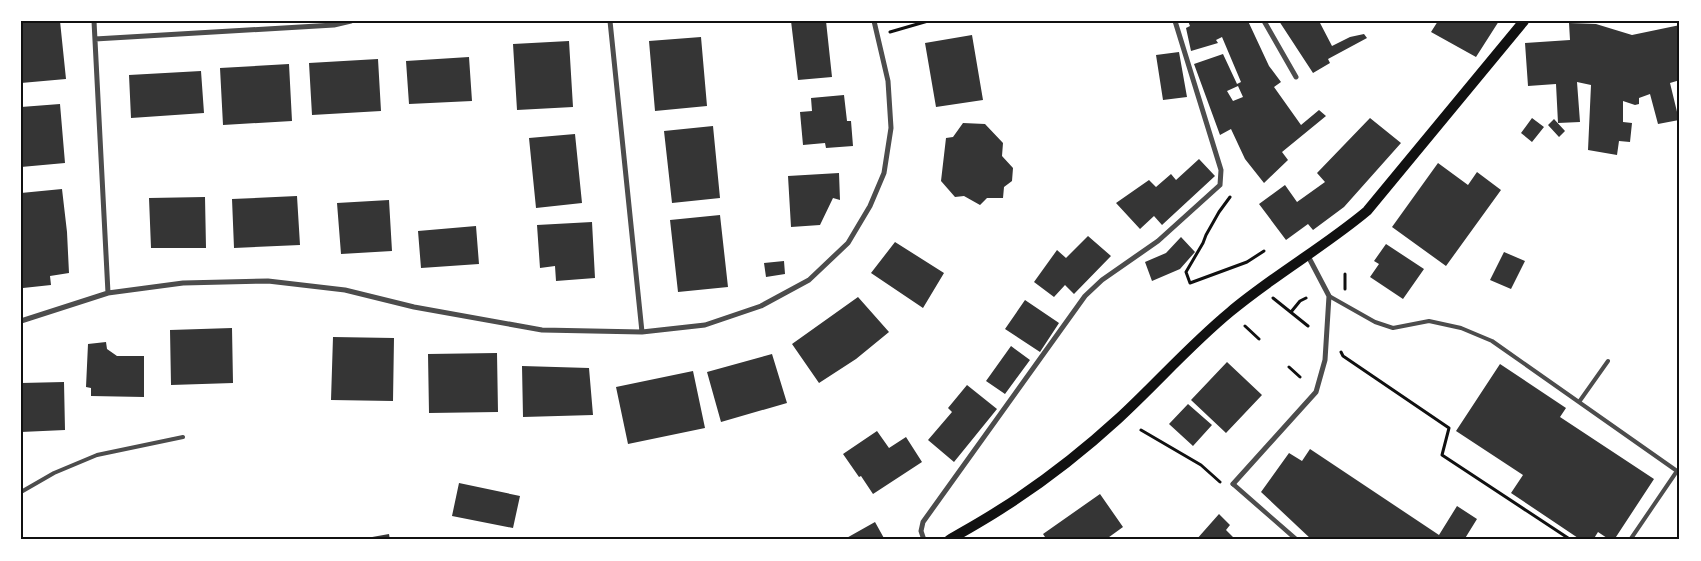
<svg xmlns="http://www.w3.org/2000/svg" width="1701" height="561" viewBox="0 0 1701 561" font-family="Signika,sans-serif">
  <rect width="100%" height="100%" fill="#fff"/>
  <!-- building -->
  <path fill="#353535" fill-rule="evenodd" d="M21,21H60L66,79L21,83Z
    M791,21H826L832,77L798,80Z
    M1188,21H1248L1269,66L1281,82L1274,87L1301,125L1319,110L1326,116L1282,152L1288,160L1264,183L1245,159L1231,129L1220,135L1194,64L1223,54L1237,84L1241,82L1222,37L1216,40L1218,43L1191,51L1186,28L1190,26ZM1238,86L1243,97L1233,101L1227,91Z
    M1279,21H1319L1332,46L1350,37L1364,34L1367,38L1328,59L1330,63L1313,73Z
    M1438,21H1499L1476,57L1431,32Z
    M1569,23L1596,24L1632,35L1680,25V80L1670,83L1679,120L1658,124L1650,94L1639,98V104L1635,105L1623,101V122L1632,123L1630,142L1619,141L1617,155L1588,150L1591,85L1577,82L1580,122L1558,123L1556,84L1528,86L1525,43L1570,40Z
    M972,35L983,100L936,107L925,43Z
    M701,37L707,106L655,111L649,41Z
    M569,41L573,107L517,110L513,44Z
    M1179,52L1187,97L1163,100L1156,55Z
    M469,57L472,101L409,104L406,61Z
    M378,59L381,111L312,115L309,63Z
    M289,64L292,121L223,125L220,68Z
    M201,71L204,113L131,118L129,75Z
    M844,95L847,121H851L853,146L826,148L825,143L803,145L800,112L812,111L811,98Z
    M60,104L65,163L21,167V107Z
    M1370,118L1401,143L1344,207L1313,230L1308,224L1286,240L1259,204L1285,185L1297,202L1325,182L1317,173Z
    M1532,118L1544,127L1532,142L1521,133Z
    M1554,119L1565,131L1559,137L1548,125Z
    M963,123L985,124L1003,143L1002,156L1013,168L1012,181L1004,187L1003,198H987L980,205L964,196L955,197L941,181L946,138L953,137Z
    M713,126L720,198L672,203L664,131Z
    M575,134L582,203L536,208L529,138Z
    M1199,159L1215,176L1162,225L1154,216L1140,229L1116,203L1149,180L1156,187L1171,174L1176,180Z
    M1438,163L1468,185L1477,172L1501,190L1446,266L1392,227Z
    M839,173L840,200L833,198L820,225L791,227L788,176Z
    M62,189L67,232L69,273L50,276L51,285L23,288L21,269V193Z
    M297,196L300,245L234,248L232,199Z
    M205,197L206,248H151L149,198Z
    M389,200L392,251L341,254L337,203Z
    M720,215L728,287L678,292L670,220Z
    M592,222L595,278L556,281L555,266L540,268L537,225Z
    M476,226L479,264L421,268L418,231Z
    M1088,236L1111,256L1074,294L1065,285L1054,297L1034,282L1057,250L1066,258Z
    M1181,237L1195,252L1180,269L1152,281L1145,262L1166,253Z
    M895,242L944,273L923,308L871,273Z
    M1386,244L1424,269L1403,299L1370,277L1379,264L1374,261Z
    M1504,252L1525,261L1511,289L1490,280Z
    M784,261L785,274L766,277L764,263Z
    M858,297L889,332L856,359L819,383L792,344Z
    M1025,300L1059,323L1040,352L1005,329Z
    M232,328L233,383L171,385L170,330Z
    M333,337L394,338L393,401L331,400Z
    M106,342L107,349L117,356H144V397L91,396V388L86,387L88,344Z
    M1011,346L1030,360L1005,394L986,381Z
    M497,353L498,412L429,413L428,354Z
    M772,354L787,403L721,422L707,372Z
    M1227,362L1262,395L1226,433L1191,400Z
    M1500,364L1566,408L1560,417L1654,479L1614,540H1610L1598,532L1593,540H1581L1511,493L1523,475L1456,431Z
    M522,366L589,368L593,415L523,417Z
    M693,371L705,428L628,444L616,387Z
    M64,382L65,430L21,432V383Z
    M967,385L997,409L954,462L928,440L952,412L948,408Z
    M1188,404L1212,425L1193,446L1169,424Z
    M877,431L889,448L906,437L922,462L873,494L861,476L859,477L843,454Z
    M1310,449L1439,535L1457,506L1477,519L1464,540H1312L1261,492L1289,453L1302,461Z
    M459,483L520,496L513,528L452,516Z
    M1100,494L1123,527L1105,540H1047L1043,534Z
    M1219,514L1230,525L1226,530L1236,540H1196Z
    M875,522L885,540H843Z
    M389,534L390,540H361V539Z"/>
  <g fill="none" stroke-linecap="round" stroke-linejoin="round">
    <!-- path -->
    <path stroke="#111" stroke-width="3" d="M890,32L928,21
      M1230,197L1219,212L1206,235L1203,243L1186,272L1190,283L1247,262L1264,251
      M1345,274V289
      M1273,298L1308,326
      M1291,312L1300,301L1306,298
      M1245,326L1259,339
      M1341,352L1343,356L1449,428L1442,455L1568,538
      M1289,367L1300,377
      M1141,430L1201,465L1220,482
      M1680,520V524"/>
    <!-- service -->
    <path stroke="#4c4c4c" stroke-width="4" d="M1329,296L1375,322L1393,328L1429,321L1461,328L1492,341L1677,471L1630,540
      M1579,402L1608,361
      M21,492L54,473L97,455L183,437"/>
    <!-- pedestrian -->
    <path stroke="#4c4c4c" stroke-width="4.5" d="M1233,484L1297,540"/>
    <!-- minor -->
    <path stroke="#4c4c4c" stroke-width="5" d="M94,21L108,293
      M610,21L642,332
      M1264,21L1296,77
      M95,39L334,25L351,21
      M21,321L108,293L183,283L268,281L345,290L414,307L542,330L642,332L705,325L761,306L809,280L848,243L870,206L884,173L891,128L888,81L874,21
      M1233,484L1316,392L1325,360L1329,296L1308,256
      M924,540L921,531L923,522L1085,296L1102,280L1158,241L1220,185L1221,170L1175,21"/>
    <!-- secondary -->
    <path stroke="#111" stroke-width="10" d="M949,540C966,530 984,520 1001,509C1042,483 1082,452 1118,419C1156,384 1190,345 1230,312C1274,275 1324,247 1367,211L1524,21"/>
  </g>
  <!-- border -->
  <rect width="1701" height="561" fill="none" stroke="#ffffff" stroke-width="45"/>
  <rect x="22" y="22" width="1656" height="516" fill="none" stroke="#111" stroke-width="2"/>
</svg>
